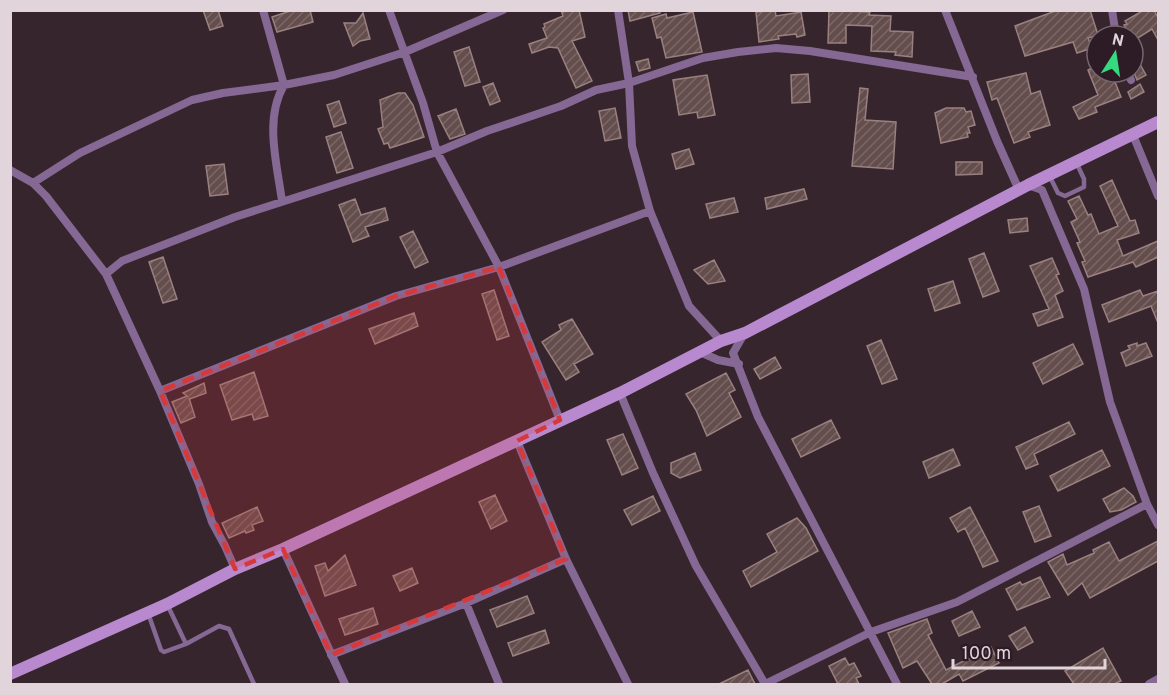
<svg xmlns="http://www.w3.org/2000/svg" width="1169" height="695" viewBox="0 0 1169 695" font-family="Overpass,sans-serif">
  <defs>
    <pattern id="building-hatch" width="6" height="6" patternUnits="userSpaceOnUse" patternTransform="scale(1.5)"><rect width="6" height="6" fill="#644e4d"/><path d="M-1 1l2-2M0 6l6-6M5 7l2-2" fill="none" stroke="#7a6766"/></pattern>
  </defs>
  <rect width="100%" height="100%" fill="#37252e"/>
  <!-- building -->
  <path fill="url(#building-hatch)" stroke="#9a8180" stroke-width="1.5" d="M203,10H218L223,26L210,30Z
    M293,10H310L313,22L277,32L272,17Z
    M561,10H579L585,37L572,41L592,81L576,88L558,48L549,47L532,53L529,44L547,38L543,28L545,27L544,24L563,16Z
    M628,10H659L660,13L630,21Z
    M775,10L776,16L801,12L805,35L797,37L796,34L778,36L779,39L759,42L756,12Z
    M829,10L870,12L869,15L891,16L890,31L913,32L912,57L895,55L896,52L871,51L872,26L846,25V43H828Z
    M1058,10H1090L1098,35L1088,38L1092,48L1077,53L1073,42L1025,56L1015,26Z
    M1144,10H1154L1158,18V40L1152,29L1133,41V36H1122V34L1127,31L1124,25L1127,24L1125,21Z
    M693,12L702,52L666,58L661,37L657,38L652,18L666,14L667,18Z
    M363,13L370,39L360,41L353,46L344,23H356Z
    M469,47L480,82L465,86L454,52Z
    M1133,52L1146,75L1137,80L1133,70Z
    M648,59L650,68L639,71L636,62Z
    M1097,65V72H1111L1121,97L1095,107L1097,112L1079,119L1073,107L1098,95L1088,70Z
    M1026,73L1031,94L1040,91L1050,125L1028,132L1030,137L1014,143L997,98L992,100L987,82Z
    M808,74L810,102L792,103L791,75Z
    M707,75L715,115L698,118L697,112L679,115L673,80Z
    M493,83L500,101L490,105L483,87Z
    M1140,84L1144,92L1131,99L1128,92Z
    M860,88L868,89L865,120L896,122L893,169L852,166Z
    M398,93H405L413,105L424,137L390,148L388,143L384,144L378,129L383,127L380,100Z
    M339,101L346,123L334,127L327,105Z
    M615,108L621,138L605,141L599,111Z
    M946,108H964L966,112L971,111L975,125L968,127L970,133H967L968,137L941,143L935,113Z
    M456,109L465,134L450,139L438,116Z
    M341,132L353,168L337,173L326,137Z
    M689,149L694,164L676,169L672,154Z
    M956,162H982V174L956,175Z
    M224,164L228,194L210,196L206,166Z
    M1112,180L1130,221L1135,220L1139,233L1117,240L1123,256L1158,241V257L1136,267L1133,262L1088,277L1082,262L1085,261L1077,243L1080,242L1071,222L1077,219L1068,201L1079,196L1088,215L1091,214L1099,234L1118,226L1100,186Z
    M804,189L807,199L767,209L765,198Z
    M734,198L738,212L710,218L706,204Z
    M355,199L361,215L385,208L388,220L365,227L369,236L353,242L339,205Z
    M1027,218L1028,231L1010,233L1008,220Z
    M413,231L428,262L415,268L400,237Z
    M984,253L999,291L983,297L969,259Z
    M163,257L177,299L163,303L149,262Z
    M1052,258L1059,274L1056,275L1063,291L1055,295L1063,317L1038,326L1033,314L1049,309L1030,266Z
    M714,260L725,281L708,284L694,270Z
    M953,281L960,303L935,311L928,289Z
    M494,290L509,336L497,340L482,294Z
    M1140,290L1143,296L1158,291V323L1151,306L1109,322L1102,305Z
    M414,313L418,326L375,344L369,329Z
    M572,319L593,354L574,364L579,372L566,380L542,342L561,330L559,325Z
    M881,340L897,379L882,384L867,346Z
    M1137,343V346L1146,343L1152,356L1126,366L1121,353L1130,349L1128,346Z
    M1073,344L1083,364L1043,384L1033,363Z
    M775,357L781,368L760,379L754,369Z
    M254,372L268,416L254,420L252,414L232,420L220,385Z
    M726,373L735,390L729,393L741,417L707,436L696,410L686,394Z
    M204,383L206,393L190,399L189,398L195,417L181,423L172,402L187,396L183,393Z
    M831,420L840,438L801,457L792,439Z
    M1069,422L1075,434L1034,454L1038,464L1026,469L1016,447Z
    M623,434L638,468L622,475L607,440Z
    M953,449L960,465L929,478L923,462Z
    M1102,450L1110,466L1058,491L1050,476Z
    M695,453L701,470L680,478L671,473V463Z
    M1124,488L1133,496L1136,502L1121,510L1110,512L1103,499Z
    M495,495L507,521L491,529L479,502Z
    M653,496L660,511L632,525L624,510Z
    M1039,506L1051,536L1035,542L1023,512Z
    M257,507L263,521L252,525L254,530L246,533L245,531L229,538L222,523Z
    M970,507L998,561L983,567L965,528L958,532L950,518Z
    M797,518L806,528L818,551L751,587L743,571L777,552L767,534Z
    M1158,541V561L1090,598L1082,583L1068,595L1048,562L1063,554L1067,565L1094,553L1093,550L1109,542L1119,561Z
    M345,555L356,585L325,596L315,566L325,563L328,571Z
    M412,568L418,583L400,591L393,576Z
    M1040,577L1050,597L1017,610L1006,589L1020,582L1022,585Z
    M527,596L534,613L497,627L490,610Z
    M373,608L378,624L345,635L339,619Z
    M972,611L980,627L959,636L952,621Z
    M927,619L932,633L928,635L946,670L991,647L999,663L963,681L959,674L942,684H932L917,661L903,668L888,633Z
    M1025,627L1033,642L1018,650L1009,636Z
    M545,630L549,643L513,656L508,643Z
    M1103,648L1121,681L1114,684H1074L1065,671Z
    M845,658L849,665L854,663L861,676L856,678L859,684H838L829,666Z
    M748,670L755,684H719Z"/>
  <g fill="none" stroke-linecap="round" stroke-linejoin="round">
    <!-- service -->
    <path stroke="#856894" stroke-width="4.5" d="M1049,175L1058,193L1065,196L1084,187V179L1077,164
      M167,604L186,644
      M148,613L161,650L164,652L186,644L219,626L229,629L254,684"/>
    <!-- minor -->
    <path stroke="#856894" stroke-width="8" d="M389,10L423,103L437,152L499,267L560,420
      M618,10L629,83L632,146L650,211L689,306L721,341
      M945,10L997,141L1019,190
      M1112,10L1116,36
      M1127,72L1131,80
      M1133,135L1158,196
      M10,170L33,183L46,196L106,274L160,391L199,484L212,522L225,546L235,569
      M33,183L80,153L192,100L223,93L284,85L263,10
      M1028,185L1042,190L1084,289L1110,402L1147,504L1158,525
      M282,201C277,164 264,119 284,85L334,75L405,52L503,10
      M106,274L122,261L235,217L437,152L487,131L561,106L596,90L629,83L703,58L738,52L776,48L810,51L973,77
      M744,334L733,353L758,417L897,684
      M700,352L718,360L739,364
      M160,391L396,296L499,267L650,211
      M620,393L653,473L696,566L765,684
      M517,441L566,559L628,684
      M283,549L345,684
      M466,603L499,684
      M331,655L466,603L566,559
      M765,684L871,632L957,602L1147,504
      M1149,684L1158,679"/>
    <!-- secondary -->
    <path stroke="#b889cf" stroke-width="12" d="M10,674L167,604L235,569L283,549L620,393L721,341L745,333L1028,185L1158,122"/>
  </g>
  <!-- marked area -->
  <path fill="#d7393a" fill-opacity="0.2" stroke="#d7393a" stroke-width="4.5" stroke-dasharray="12 8" stroke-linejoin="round" d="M499,267L560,420L517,441L566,559L331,655L283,549L235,569L160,391L396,296Z"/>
  <!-- border -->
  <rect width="1169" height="695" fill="none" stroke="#e1d5db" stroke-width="24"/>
  <!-- north arrow -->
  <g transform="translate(1115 54) rotate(12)"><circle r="28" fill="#2d1c25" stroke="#75666e" stroke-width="1.5"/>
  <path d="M0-4.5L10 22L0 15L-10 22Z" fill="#36d880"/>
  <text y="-9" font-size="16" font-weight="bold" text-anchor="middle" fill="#e1d5db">N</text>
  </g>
  <!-- scale -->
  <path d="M953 659v9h152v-9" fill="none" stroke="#e1d5db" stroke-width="3"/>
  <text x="962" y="659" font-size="18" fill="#e1d5db" stroke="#2d1c25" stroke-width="4.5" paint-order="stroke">100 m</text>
</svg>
